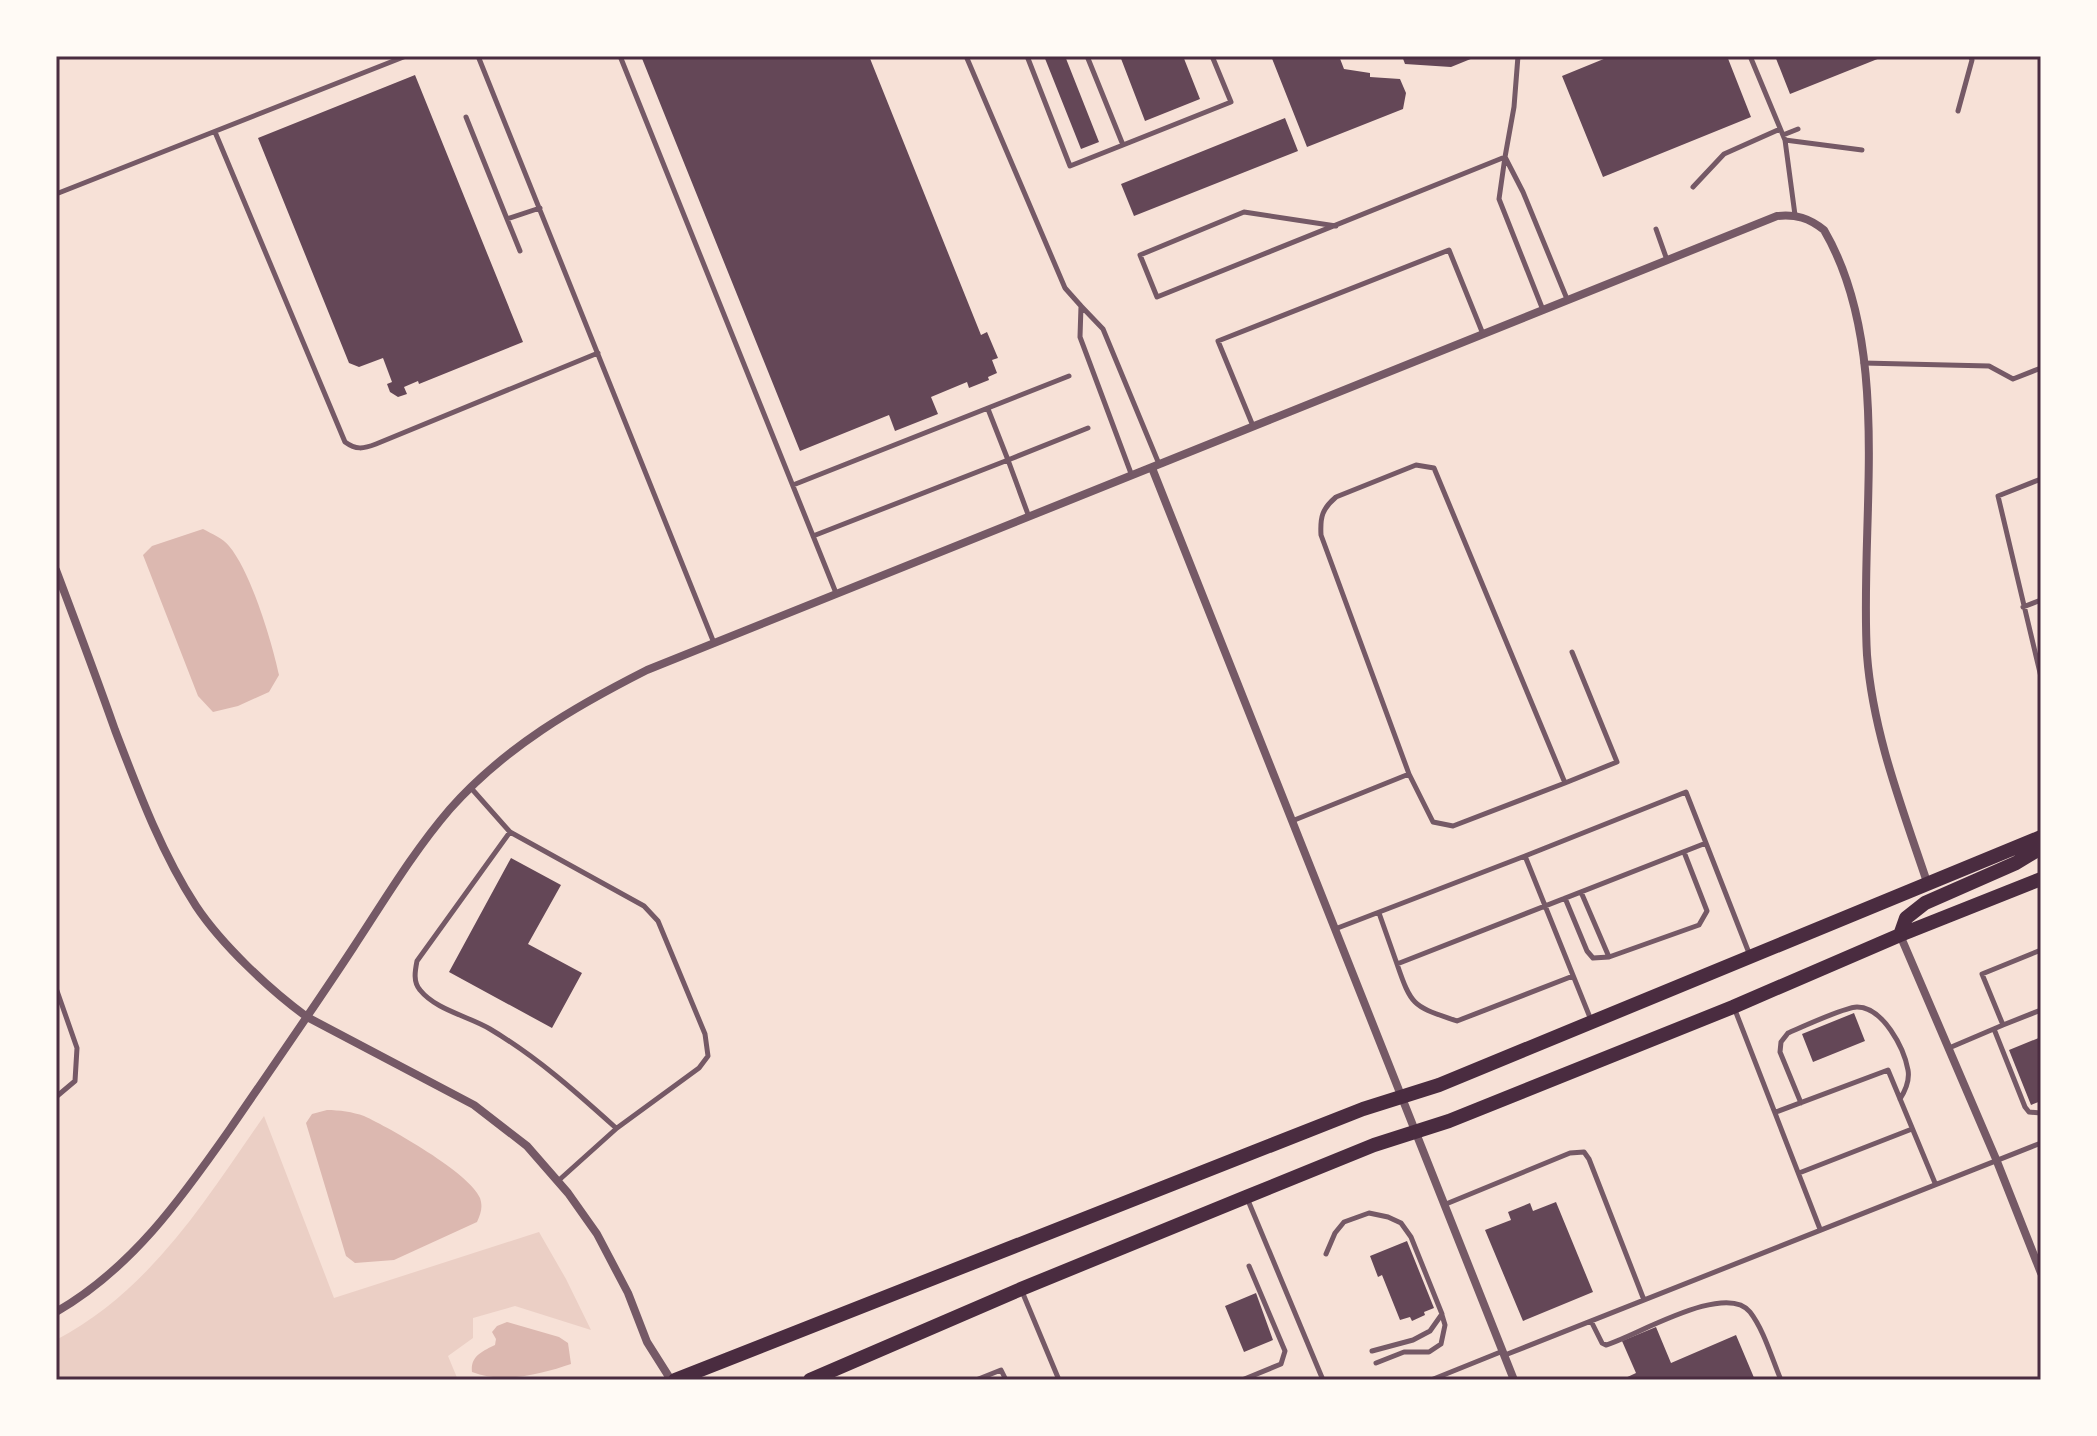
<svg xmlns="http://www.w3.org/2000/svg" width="2097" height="1436" viewBox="0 0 2097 1436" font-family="'Source Serif 4',serif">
  <rect width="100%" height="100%" fill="#f7e1d7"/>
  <!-- green -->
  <path fill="#ebcfc5" d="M264,1116L334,1298L539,1232L566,1279L591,1330L515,1306L473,1318V1338L448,1356L458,1380H56V1340C151,1290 204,1202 264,1116Z"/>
  <!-- water -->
  <path fill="#dcb8b0" d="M203,529C212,534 223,538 229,546C251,572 272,642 279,675L269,692L238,706L213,712L198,696L143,555L152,546Z
    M327,1110C339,1110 353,1112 364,1116C390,1128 470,1173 480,1198C483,1207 481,1213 477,1222L394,1260L355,1263L346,1256L306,1123L312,1114Z
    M507,1322L559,1337L568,1343L571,1364C542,1374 502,1384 472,1372C470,1356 483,1351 495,1345L496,1339L492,1332L497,1326Z"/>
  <!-- building -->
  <path fill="#644757" d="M641,56H869L981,335L987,332L998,358L992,360L997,373L988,377L989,380L969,388L967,382L931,397L938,414L895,431L889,415L800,451Z
    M1044,56H1065L1099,142L1081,149Z
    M1120,56H1183L1200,99L1145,121Z
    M1271,56H1339L1344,69L1370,73V77L1400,79L1406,93L1403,109L1307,147Z
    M1402,56H1478L1451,67L1405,64Z
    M1611,56H1727L1751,117L1603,177L1562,76Z
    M1775,56H1885L1790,94Z
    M415,75L523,342L419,384L418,381L404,387L407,394L398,397L390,392L387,384L392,382L383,358L359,367L349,363L258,138Z
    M1285,118L1298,151L1134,216L1121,184Z
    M511,858L561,885L528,944L582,973L552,1028L449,972Z
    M1854,1013L1865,1041L1813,1062L1802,1034Z
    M2041,1037V1101L2031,1105L2009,1050Z
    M1556,1202L1593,1292L1523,1321L1485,1230L1511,1220L1508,1212L1530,1203L1533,1211Z
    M1407,1241L1434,1308L1424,1312L1425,1315L1412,1321L1410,1317L1400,1320L1382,1275L1378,1277L1370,1256Z
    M1256,1293L1273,1340L1244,1352L1225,1306Z
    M1656,1327L1671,1363L1736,1335L1755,1380H1621L1636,1373L1622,1341Z"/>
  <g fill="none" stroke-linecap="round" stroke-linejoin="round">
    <!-- service -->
    <path stroke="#755966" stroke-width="5" d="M478,56L714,643
      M620,56L836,593
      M966,56L1065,288L1081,306
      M1027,56L1070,166L1123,145
      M1087,56L1123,145L1231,102L1212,56
      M1750,56L1785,140L1795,215
      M1958,111L1972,60L1970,56
      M466,117L507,219L540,208
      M215,132L345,442C356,450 363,449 376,444L598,353
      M1783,135L1798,129
      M1785,140L1862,150
      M1693,187L1724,154L1780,129
      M56,194L406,56
      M507,219L520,251
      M1336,226L1244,212L1140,255L1157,297L1505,157L1514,107L1518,56
      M1656,229L1667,260
      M1543,310L1499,199L1505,157L1523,192L1567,299
      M1863,363L1989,366L2013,379L2041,368
      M988,409L1008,460L1088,428
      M1253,426L1218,341L1449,250L1483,334
      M1132,476L1080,337L1081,306L1103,329L1159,464
      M2041,479L1998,496L2041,677
      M793,485L1069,376
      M813,536L1008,460L1029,517
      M2023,607L2041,600
      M1565,783L1617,762L1572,652
      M471,788L510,832L644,906L658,921L705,1034L708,1056L699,1068L617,1128L558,1181
      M1292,821L1409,774L1433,822L1453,826L1565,783L1434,468L1416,465L1336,497C1322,509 1320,517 1321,535L1409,774
      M510,832L417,961C415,971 413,982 420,990C436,1010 468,1016 490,1029C537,1057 576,1092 616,1128
      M1581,892L1609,957
      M1565,898L1587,951L1593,958L1609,957L1699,925L1707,911L1684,852
      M1379,913L1397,964L1706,843
      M1335,929L1525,856
      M1397,964C1412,1008 1414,1006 1457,1021L1573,976
      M56,988L77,1048L75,1081L56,1097
      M1735,1010L1820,1229
      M1591,1020L1525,856L1686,792L1749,953
      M2003,1025L2041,1010
      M1994,1029L2025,1107L2029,1112L2041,1113
      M1949,1048L2003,1025L1982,974L2041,950
      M1801,1103L1780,1052L1781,1042L1788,1033C1802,1027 1845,1007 1857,1007C1883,1007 1904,1048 1908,1070C1910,1081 1905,1091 1900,1099
      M1776,1112L1888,1070L1935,1183
      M1799,1173L1912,1129
      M1247,1198L1323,1380
      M1446,1204L1570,1153L1584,1152L1589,1159L1644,1300
      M1326,1254L1335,1233L1344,1222L1369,1213L1388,1217L1401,1223L1411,1237L1442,1314L1430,1331L1413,1340L1372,1351
      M1021,1289L1059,1380
      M1591,1321L1602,1343L1606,1345C1636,1336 1726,1281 1750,1312C1764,1330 1772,1359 1781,1380
      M1505,1355L2041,1143
      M1376,1363L1404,1352H1429L1441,1344L1445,1325L1442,1315
      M976,1380L1001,1370L1006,1380
      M1242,1380L1281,1364L1285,1351L1249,1266
      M1431,1380L1503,1351"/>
    <!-- minor -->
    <path stroke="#755966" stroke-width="8" d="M1152,468L1514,1380
      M56,570C76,623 96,676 115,730C138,790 161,852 196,906C222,945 270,990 307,1017L474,1105L527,1146L568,1193L597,1234L628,1293L647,1342L671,1380
      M1900,935L1996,1159L2041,1273
      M56,1312C131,1269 181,1199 230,1129C271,1069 313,1009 353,948C384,901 413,852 450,809C505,747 574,707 647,670L1777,216C1796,214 1809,218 1824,230C1894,350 1859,521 1867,655C1873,734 1903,810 1928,885"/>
    <!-- primary -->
    <path stroke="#4a2c40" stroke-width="14" d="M1900,935L1906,918L1925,903L2016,863L2041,848
      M675,1380L1363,1109L1439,1085L2041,837
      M810,1380L1021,1289L1246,1197L1374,1145L1449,1121L1733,1007L1900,935L2041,879"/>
  </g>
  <!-- border -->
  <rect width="2097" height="1436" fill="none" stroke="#fffaf5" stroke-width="116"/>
  <rect x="58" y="58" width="1981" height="1320" fill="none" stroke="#4a2c40" stroke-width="3"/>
</svg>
